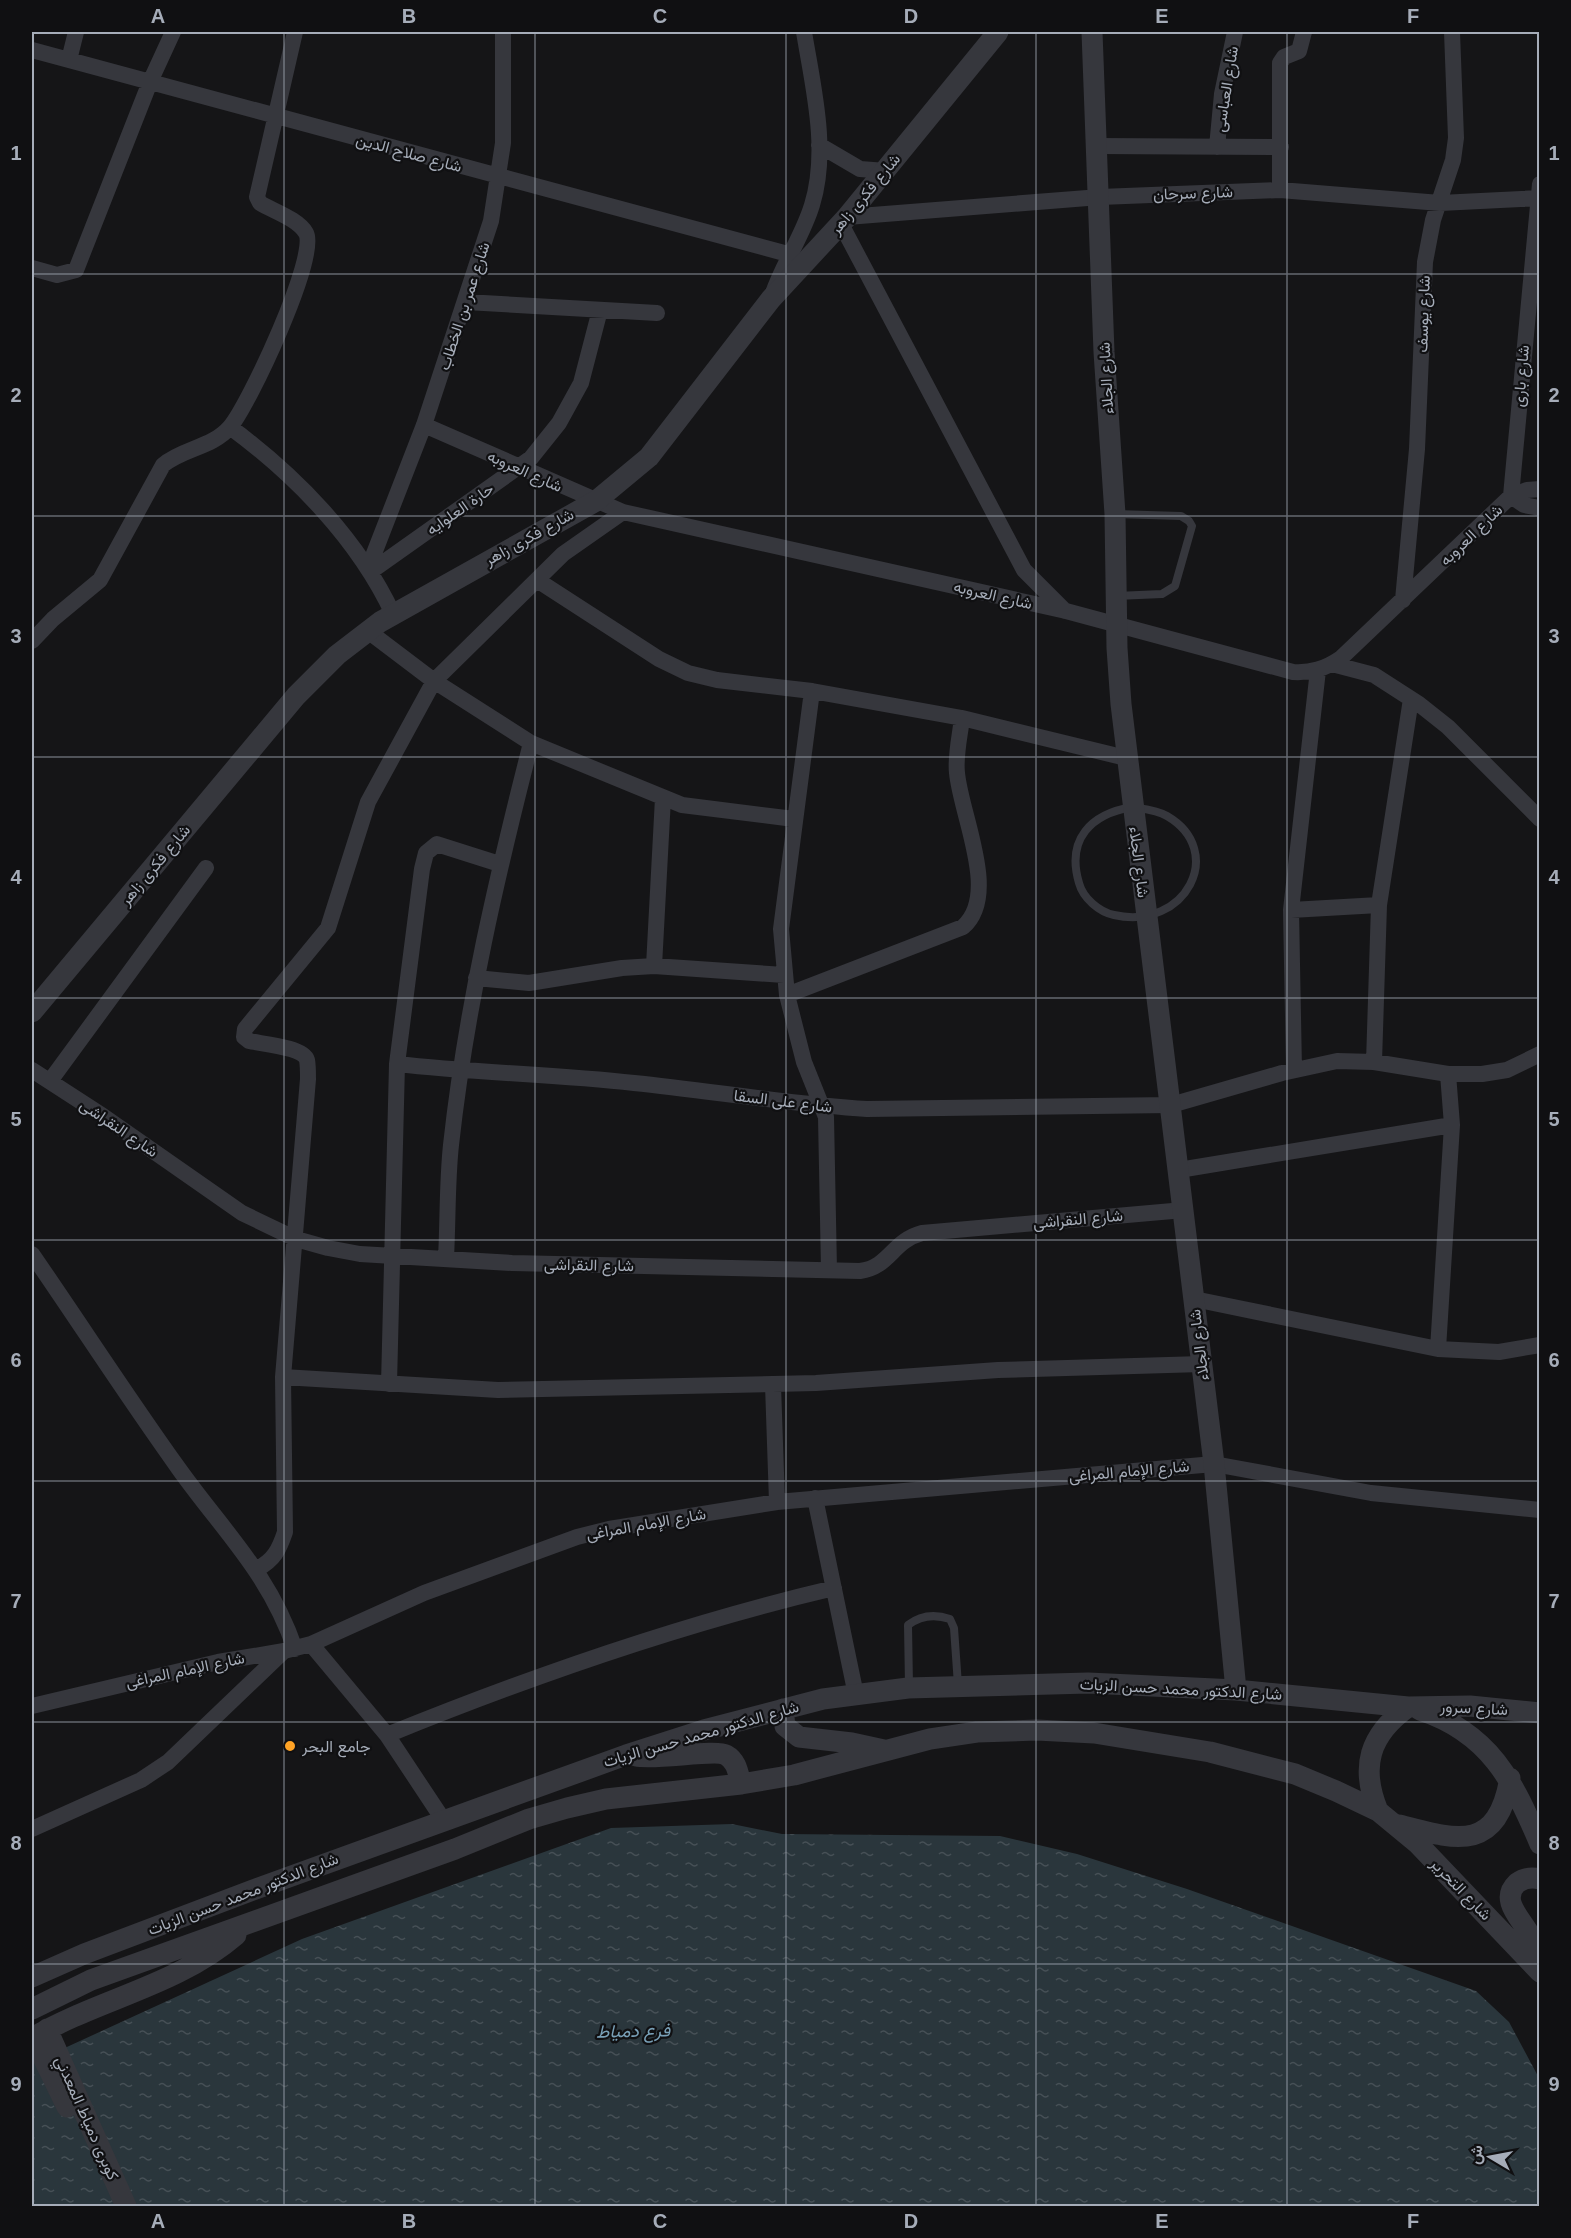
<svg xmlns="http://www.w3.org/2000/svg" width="1571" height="2238" viewBox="0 0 1571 2238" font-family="Helvetica,Vazirmatn,sans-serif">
  <defs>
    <pattern id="water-ripples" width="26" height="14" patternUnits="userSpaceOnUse" patternTransform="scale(1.5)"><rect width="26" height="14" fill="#2a363c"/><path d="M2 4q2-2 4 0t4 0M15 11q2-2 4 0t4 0" fill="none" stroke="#465056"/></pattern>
  </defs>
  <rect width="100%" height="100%" fill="#151517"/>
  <!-- water -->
  <path fill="url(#water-ripples)" d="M732,1824L782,1834L1000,1836L1077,1854L1187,1889L1476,1991L1509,2022L1539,2078V2206H32V2063L302,1939L611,1828Z"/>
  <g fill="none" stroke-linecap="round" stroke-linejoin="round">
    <!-- service -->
    <path stroke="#36373d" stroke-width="8" d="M1115,514L1181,516L1189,521L1192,526L1175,586L1162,594L1116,596
      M1132,807C1144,809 1157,810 1167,816C1227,851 1186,931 1114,915C1099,912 1083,898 1079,883C1066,839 1091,814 1132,807Z
      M909,1686L908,1625C921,1615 935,1614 950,1619L954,1628L958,1685"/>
    <!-- minor -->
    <path stroke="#36373d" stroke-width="16" d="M32,50L788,254
      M69,60L76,32
      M819,145L860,169L886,171
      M1097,146L1281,147
      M1217,147L1222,94L1235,32
      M1280,190V63L1284,57L1299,51L1304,32
      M847,217L1100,197L1280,190L1440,203L1540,198
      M841,224L1024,570L1065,611
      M32,268L57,275L76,270L150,82L173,32
      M773,293C784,262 803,235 812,205C829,150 813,87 804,32
      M466,302L657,313
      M424,425L623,512L1066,611L1293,672C1311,673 1325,669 1341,658L1511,496L1527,490L1540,489
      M230,427C295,475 358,539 393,614
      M1511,496L1540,184
      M1511,496L1524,505L1540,508
      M368,569L424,425L491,221L503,143V32
      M370,572L531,458L559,423L581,383L600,310
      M537,580L659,659L688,673L717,680L812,691L962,718L1126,758
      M1403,600L1417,449L1425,262L1433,220L1453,160L1456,138L1452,32
      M368,631L434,681L531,743L682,805L794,819
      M32,641L53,619L100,580L163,465C183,448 212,448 230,427C249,405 319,255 306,233C298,219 273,211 260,203L257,197L295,32
      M1332,664L1374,675L1419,704L1448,727L1540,819
      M812,691L781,929L787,995L804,1062L826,1117L829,1270
      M1291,910L1379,905
      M654,966L663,798
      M476,978L529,983L622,968L654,966L784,975
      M787,995L963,927C1000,895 961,816 957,773C955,756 960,736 962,718
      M1374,1062L1379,905L1411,699
      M397,1064C476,1073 555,1074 634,1083C712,1091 789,1104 867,1109L1171,1105L1282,1073L1337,1061L1374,1062L1448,1074H1482L1507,1070L1540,1054
      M32,1070L103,1116L242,1213L296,1239L328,1248L360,1254L512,1263L860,1271C890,1267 892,1241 922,1233L1184,1210
      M1294,1070L1291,910L1318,670
      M50,1081L206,868
      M1179,1170L1452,1125
      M32,1254C81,1325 128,1398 179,1469C224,1532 269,1573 295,1649
      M446,1258C448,1221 447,1182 451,1145C466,1008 497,876 531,743
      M1194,1299L1438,1349L1499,1352L1540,1345
      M1438,1349L1452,1125L1448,1074
      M283,1377L498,1390L816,1383L998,1370L1202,1364
      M389,1384L397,1064L422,869L426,853L437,844L500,864
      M773,1385L777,1502
      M815,1498L856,1695
      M257,1569C274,1560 279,1550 285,1532L283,1377L308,1079C308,1073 308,1065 307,1060C303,1047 262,1044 249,1041L244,1037L245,1029L328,928L368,802L434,681L563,554L623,512
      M311,1644L387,1735L444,1821
      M32,1706L218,1662L284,1651L311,1644L424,1593L577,1537L609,1529L777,1502L1214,1464L1371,1493L1540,1510
      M387,1735C532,1676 681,1624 834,1588
      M32,1829L141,1780L168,1762L284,1651"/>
    <!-- tertiary -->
    <path stroke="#36373d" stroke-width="21" d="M1092,32L1104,352L1115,514L1117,648L1121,704L1214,1464L1236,1690
      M32,1012L296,696L337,655L380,622L596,501L649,457L771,299L847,217L998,32
      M783,1709L785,1726L799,1737L852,1743L884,1750
      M1420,1710C1490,1733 1513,1781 1540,1844
      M636,1756C657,1760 715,1749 726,1755C737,1761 738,1773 741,1784
      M1378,1811C1360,1767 1369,1735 1408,1707
      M1399,1825C1457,1840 1497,1853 1510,1778
      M1529,1959L1531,1937C1524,1921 1498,1901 1517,1883C1524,1878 1532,1877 1540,1879
      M32,1977L84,1954L253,1890L626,1755L704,1730L823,1699L908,1688L1088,1683L1236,1690L1408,1707L1470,1706L1540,1713
      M32,2009L91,1980L455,1849L529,1819L567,1808L606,1799L741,1784L794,1775L930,1739L977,1732L1037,1730L1094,1733L1210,1752L1295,1774L1336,1791L1378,1811L1418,1844L1540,1972
      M47,2029L126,2206
      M33,2037L67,2107
      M32,2038C98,1999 177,1986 236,1935"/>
  </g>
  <!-- grid -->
  <path fill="none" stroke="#a6adb9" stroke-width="1.5" stroke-opacity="0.55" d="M284,32V2206M535,32V2206M786,32V2206M1036,32V2206M1287,32V2206M32,274H1540M32,516H1540M32,757H1540M32,998H1540M32,1240H1540M32,1481H1540M32,1722H1540M32,1964H1540"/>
  <!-- markers -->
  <circle fill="#ffa325" stroke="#101012" stroke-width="2" cx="290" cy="1746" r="6"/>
  <g text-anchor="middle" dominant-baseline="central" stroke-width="4.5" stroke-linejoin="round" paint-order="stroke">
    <!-- street labels -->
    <g font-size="16" fill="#a6adb9" stroke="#101012">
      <text transform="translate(1226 89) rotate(-81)">شارع العباسى</text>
      <text transform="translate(409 153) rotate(15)">شارع صلاح الدين</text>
      <text transform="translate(1193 193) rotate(-2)">شارع سرحان</text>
      <text transform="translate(865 194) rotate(-50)">شارع فكرى زاهر</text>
      <text transform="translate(464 306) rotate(-72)">شارع عمر بن الخطاب</text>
      <text transform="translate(1423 314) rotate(-88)">شارع يوسف</text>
      <text transform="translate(1521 376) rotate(-85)">شارع بارى</text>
      <text transform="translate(1106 378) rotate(-93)">شارع الجلاء</text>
      <text transform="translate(525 471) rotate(24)">شارع العروبه</text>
      <text transform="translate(460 509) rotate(-35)">حارة العلوايه</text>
      <text transform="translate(1471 535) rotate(-44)">شارع العروبه</text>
      <text transform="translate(529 537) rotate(-29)">شارع فكرى زاهر</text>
      <text transform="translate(993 595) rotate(13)">شارع العروبه</text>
      <text transform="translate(1139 862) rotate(83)">شارع الجلاء</text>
      <text transform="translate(155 865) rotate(-50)">شارع فكرى زاهر</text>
      <text transform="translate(783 1101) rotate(7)">شارع على السقا</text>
      <text transform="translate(119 1128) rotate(34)">شارع النقراشى</text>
      <text transform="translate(1078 1219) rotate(-5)">شارع النقراشى</text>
      <text transform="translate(589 1265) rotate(1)">شارع النقراشى</text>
      <text transform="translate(1199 1345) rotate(-97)">شارع الجلاء</text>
      <text transform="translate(1129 1471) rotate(-5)">شارع الإمام المراغى</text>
      <text transform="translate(646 1524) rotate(-10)">شارع الإمام المراغى</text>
      <text transform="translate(185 1670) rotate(-12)">شارع الإمام المراغى</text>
      <text transform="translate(1181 1689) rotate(3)">شارع الدكتور محمد حسن الزيات</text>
      <text transform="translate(1474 1708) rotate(3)">شارع سرور</text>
      <text transform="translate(701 1734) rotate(-16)">شارع الدكتور محمد حسن الزيات</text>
      <text transform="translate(1461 1889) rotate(46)">شارع التحرير</text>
      <text transform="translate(243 1894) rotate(-21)">شارع الدكتور محمد حسن الزيات</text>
      <text transform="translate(87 2118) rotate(66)">كوبرى دمياط المعدني</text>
    </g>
    <!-- poi labels -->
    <g font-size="16" fill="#a6adb9" stroke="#101012" text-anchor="start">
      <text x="302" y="1746">جامع البحر</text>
    </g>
    <!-- water labels -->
    <g font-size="18" font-style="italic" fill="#79a0b7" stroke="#101012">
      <text transform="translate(633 2031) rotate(-1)">فرع دمياط</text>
    </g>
  </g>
  <!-- border -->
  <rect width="1571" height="2238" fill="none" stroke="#101012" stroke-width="66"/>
  <!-- north arrow -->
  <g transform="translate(1490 2157) rotate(280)" stroke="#101012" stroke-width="4.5" paint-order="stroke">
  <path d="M0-4.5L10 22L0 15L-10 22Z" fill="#a6adb9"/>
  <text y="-9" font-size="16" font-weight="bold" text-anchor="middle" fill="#a6adb9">ش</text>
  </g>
  <rect x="33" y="33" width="1505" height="2172" fill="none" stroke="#a6adb9" stroke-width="2"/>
  <g font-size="20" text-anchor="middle" font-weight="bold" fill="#a6adb9">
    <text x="158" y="23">A</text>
    <text x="409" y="23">B</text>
    <text x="660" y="23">C</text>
    <text x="911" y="23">D</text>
    <text x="1162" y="23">E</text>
    <text x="1413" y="23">F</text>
    <text x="16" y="160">1</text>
    <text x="1554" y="160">1</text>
    <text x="16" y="402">2</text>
    <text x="1554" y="402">2</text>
    <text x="16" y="643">3</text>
    <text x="1554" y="643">3</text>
    <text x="16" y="884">4</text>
    <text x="1554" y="884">4</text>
    <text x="16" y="1126">5</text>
    <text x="1554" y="1126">5</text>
    <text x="16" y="1367">6</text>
    <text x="1554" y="1367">6</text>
    <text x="16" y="1608">7</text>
    <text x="1554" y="1608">7</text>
    <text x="16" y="1850">8</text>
    <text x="1554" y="1850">8</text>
    <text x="16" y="2091">9</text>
    <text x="1554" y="2091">9</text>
    <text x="158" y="2228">A</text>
    <text x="409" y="2228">B</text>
    <text x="660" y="2228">C</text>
    <text x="911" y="2228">D</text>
    <text x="1162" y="2228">E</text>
    <text x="1413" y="2228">F</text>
  </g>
</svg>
